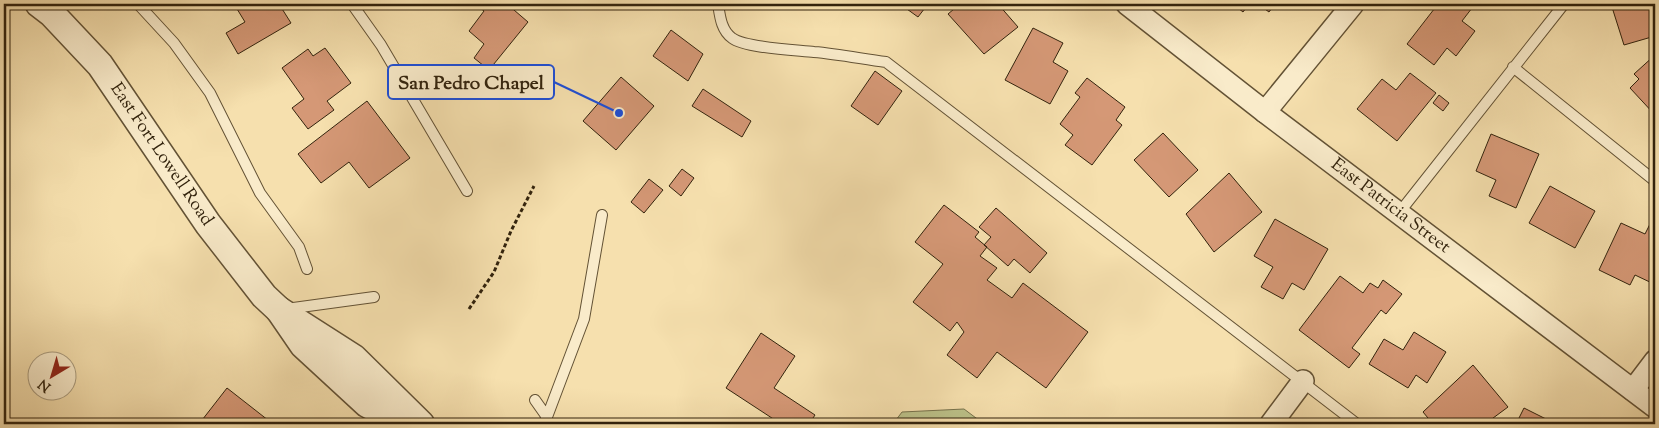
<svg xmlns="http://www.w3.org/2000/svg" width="1659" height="428" viewBox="0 0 1659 428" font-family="'Sorts Mill Goudy',serif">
  <rect width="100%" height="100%" fill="#f6e0ae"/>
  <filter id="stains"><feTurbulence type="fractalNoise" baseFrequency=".004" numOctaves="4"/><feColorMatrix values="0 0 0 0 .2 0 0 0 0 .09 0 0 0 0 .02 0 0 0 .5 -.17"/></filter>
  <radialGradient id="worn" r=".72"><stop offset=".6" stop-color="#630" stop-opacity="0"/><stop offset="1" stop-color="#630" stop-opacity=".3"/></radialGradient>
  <!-- green -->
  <path fill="#bcc28a" stroke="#77724c" d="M964,409L984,424H893L902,412Z"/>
  <!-- building -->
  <path fill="#d59876" stroke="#32230d" d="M234,4H279L291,23L238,54L226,33L245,22Z
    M475,4H507L528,22L489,70L474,58L484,44L469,31L484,11Z
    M900,4H928L918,17Z
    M960,4H998L1018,27L984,54L948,14Z
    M1233,4H1249L1243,12Z
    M1258,4H1275L1269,12Z
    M1438,4H1467L1472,8L1462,21L1475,31L1456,56L1447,48L1434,65L1407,44Z
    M1611,4H1655V11L1651,12L1655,27V36L1624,45Z
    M1033,28L1063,43L1053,62L1068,71L1050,104L1005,80Z
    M671,30L703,54L688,81L653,56Z
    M325,48L351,83L327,101L334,110L308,129L292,108L304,99L282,68L308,49L313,56Z
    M1655,55V115L1630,88L1639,79L1634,74Z
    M875,71L902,91L878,125L851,106Z
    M1410,73L1436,93L1397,141L1357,109L1382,79L1396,90Z
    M621,77L654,106L616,150L583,121Z
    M1087,78L1125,107L1116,120L1122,125L1092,165L1065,145L1073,135L1060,124L1080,97L1075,93Z
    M703,89L751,121L742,137L692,106Z
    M1439,95L1449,103L1443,111L1433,103Z
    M367,101L410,158L369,188L349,162L321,183L298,154Z
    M1163,133L1198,170L1169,197L1134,160Z
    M1491,134L1539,154L1516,208L1489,196L1496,180L1476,171Z
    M682,169L694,178L681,196L669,186Z
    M1229,173L1262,212L1214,252L1186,214Z
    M649,179L663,190L644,213L631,202Z
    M1550,186L1595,211L1575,248L1529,223Z
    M944,205L979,232L975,237L987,247L980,256L997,268L987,280L1012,298L1023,283L1088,332L1046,388L997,352L977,378L947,355L964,332L957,322L950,331L913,302L943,264L915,242Z
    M996,208L1047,253L1030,273L1014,259L1008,266L984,245L991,237L979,227Z
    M1275,219L1328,249L1304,290L1292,283L1283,299L1261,287L1273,267L1254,256Z
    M1621,223L1645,234L1650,224L1655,226L1654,284L1635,275L1630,285L1599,270Z
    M1340,276L1363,293L1370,283L1378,288L1383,280L1402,294L1386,314L1381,310L1352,348L1360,354L1349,368L1299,330Z
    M1414,332L1446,352L1427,383L1416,375L1408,388L1369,364L1384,339L1403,350Z
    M761,333L795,356L774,388L815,415L809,424H781L726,388Z
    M1473,365L1508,407L1485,424H1433L1423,412Z
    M227,388L273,424H199Z
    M1524,408L1556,424H1516Z"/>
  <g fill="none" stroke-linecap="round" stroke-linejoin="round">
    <!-- service casing -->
    <g stroke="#635235" stroke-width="12">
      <path id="service" d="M138,4L174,43L210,93L260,193L299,247L307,269
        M352,4L381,45L467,191
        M718,4C720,16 721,30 732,38C745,48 796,50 814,52C838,54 863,59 886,62L1357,424
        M1513,67L1655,181
        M1399,213L1564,4
        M286,309L374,297
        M535,400L547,417
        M543,424L547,417L584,319L602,215"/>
    </g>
    <!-- minor casing -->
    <g stroke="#635235" stroke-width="24">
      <g id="minor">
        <path id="s1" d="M1127,4L1265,112L1655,407"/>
        <path d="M1265,112L1353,4"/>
        <path d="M1633,390L1655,361"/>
        <path d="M1271,424L1303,381"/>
      </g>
    </g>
    <!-- tertiary casing -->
    <g stroke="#635235" stroke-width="29">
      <g id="tertiary">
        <path id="s2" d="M39,4L52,14L100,65L208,224L264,296L279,310"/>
        <path d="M405,424L367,404L303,345L279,310L354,358L421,424"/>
      </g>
    </g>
    <!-- path -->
    <path stroke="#32230d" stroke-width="3" stroke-dasharray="4 2.5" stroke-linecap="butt" d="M469,309L494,272L511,231L534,186"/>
    <!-- service -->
    <use href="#service" stroke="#f9ebca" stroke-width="10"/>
    <!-- minor -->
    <use href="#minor" stroke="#f9ebca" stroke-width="21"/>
    <!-- tertiary -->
    <use href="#tertiary" stroke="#f9ebca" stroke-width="26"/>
  </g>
  <g text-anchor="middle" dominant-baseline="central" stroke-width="4.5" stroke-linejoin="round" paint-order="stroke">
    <!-- street labels -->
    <g font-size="18" fill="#32230d" stroke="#f9ebca">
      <text stroke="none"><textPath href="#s2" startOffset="195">East Fort Lowell Road</textPath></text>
      <text stroke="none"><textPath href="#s1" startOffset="332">East Patricia Street</textPath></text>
    </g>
  </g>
  <!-- callouts -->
  <path fill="none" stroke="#1d4ed8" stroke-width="2" d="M619 113L554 82"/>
  <circle fill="#1d4ed8" stroke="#f9ebca" stroke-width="2" cx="619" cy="113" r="5"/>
  <rect fill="#f9ebca" stroke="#1d4ed8" stroke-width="2" x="388" y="65" width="166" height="34" rx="5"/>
  <g font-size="19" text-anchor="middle" font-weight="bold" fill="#32230d">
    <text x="471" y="89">San Pedro Chapel</text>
  </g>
  <!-- margin -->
  <rect width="1659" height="428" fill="none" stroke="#f6e0ae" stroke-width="20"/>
  <rect x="5" y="5" width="1649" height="418" fill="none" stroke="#32230d" stroke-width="2.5"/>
  <rect x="10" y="10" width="1639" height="408" fill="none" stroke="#32230d"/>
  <!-- north arrow -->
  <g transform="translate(52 376) rotate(218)"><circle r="24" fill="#f9ebca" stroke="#a99b7e"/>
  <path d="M0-4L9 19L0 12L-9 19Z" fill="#8f2418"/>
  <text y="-8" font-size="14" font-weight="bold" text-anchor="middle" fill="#32230d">N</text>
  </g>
  <rect width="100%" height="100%" filter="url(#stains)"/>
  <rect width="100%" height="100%" fill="url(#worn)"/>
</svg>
